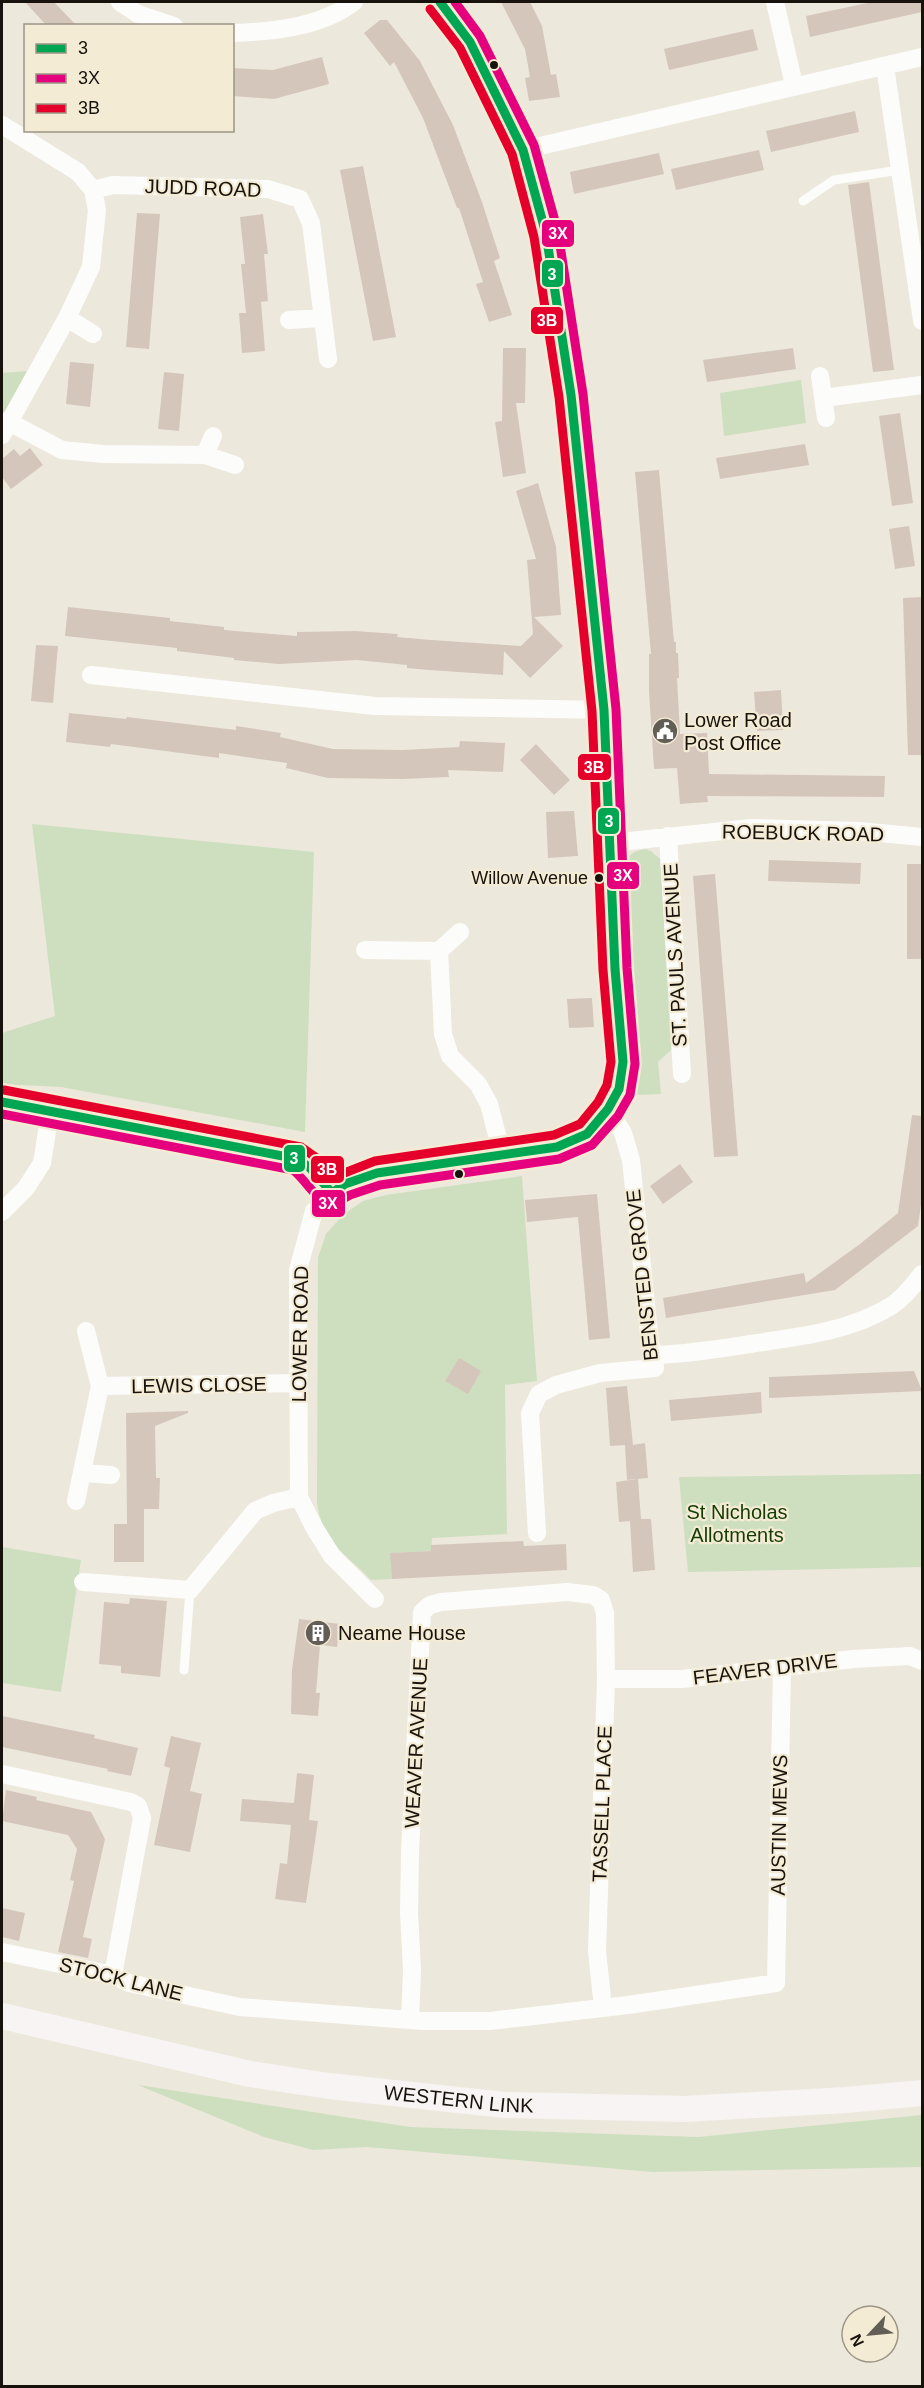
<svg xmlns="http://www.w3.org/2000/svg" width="924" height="2388" viewBox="0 0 924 2388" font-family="Helvetica,sans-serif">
  <rect width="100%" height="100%" fill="#ede8dc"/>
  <!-- green -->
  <path fill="#cddfbf" d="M27,371L7,410L2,413V373Z
    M801,380L806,423L724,436L720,393Z
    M32,824L314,852L305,1132L61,1087L2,1084V1033L55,1016Z
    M645,849L651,851L660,859L672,1049L658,1062L661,1094L637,1095L621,870C626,857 632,851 645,849Z
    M522,1176L537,1381L505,1385L507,1534L432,1538L431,1551L391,1553L392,1579L371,1580C345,1553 323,1544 317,1503L318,1257L326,1234L343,1215L363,1201L386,1195Z
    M922,1474V1567L688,1572L679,1477Z
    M2,1547L81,1560L61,1692L2,1683Z
    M138,2085L410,2127L698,2137L922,2115V2167L652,2172L367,2147L313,2150L264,2137Z"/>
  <!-- building -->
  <path fill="#d5c6bc" d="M25,2H54L77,26H47Z
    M501,2H530L542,26L551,75L556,74L560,97L529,101L525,78L530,77L525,49Z
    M872,2H922V12L810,37L806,16Z
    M380,20H387L420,61L453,125L482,202L500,258L494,261L512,315L489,322L476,284L483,282L459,208H457L423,118L394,62L390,66L364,33Z
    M753,29L758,50L669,70L664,49Z
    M322,57L329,84L274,99L232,96V68L273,70Z
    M855,111L859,132L771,152L766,131Z
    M759,150L764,170L676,190L671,169Z
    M659,153L664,174L574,194L570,172Z
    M363,166L396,337L373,341L340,170Z
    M869,182L894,370L873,372L848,185Z
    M137,213L160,214L149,349L126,347Z
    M263,214L268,254H264L268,301L261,302L265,351L242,353L239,313H246L241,264H245L240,217Z
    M503,348H526L525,403H516L526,473L503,477L495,422L502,421Z
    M793,348L796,369L707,382L703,360Z
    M70,362L94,364L90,407L66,404Z
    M164,372L184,374L179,431L158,429Z
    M900,413L913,503L892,506L879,416Z
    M805,444L809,465L720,479L716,458Z
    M30,448L43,465L11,489L2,477V459L14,449L20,456Z
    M659,470L674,642H676V653H678L679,678H677L680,734L707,733L709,774L885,776L884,797L707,796L708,802L680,804L677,768L654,769L649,691V654H651L635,472Z
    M538,483L556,547L561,615L534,617L563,646L530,678L504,651L503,675L429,670L407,668V665L357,660L279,664L234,660V658L177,651V648L65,636L68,607L170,618V621L224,627V630L297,636V632L355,631L398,634L397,637L431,640L521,646L533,634L527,560L536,559L516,491Z
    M909,526L915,566L895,569L889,529Z
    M922,597V755H908L903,598Z
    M36,645L58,646L53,703L31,701Z
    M781,690L783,730L757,731L754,692Z
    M69,713L126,719L127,717L236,730V726L281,733L280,737L333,749L403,750L459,747L460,741L505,743L503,772L448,770L449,777L403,779L328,778L286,768L287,763L219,753V758L111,744L110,747L66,742Z
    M536,744L570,780L554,795L520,760Z
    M574,811L578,856L548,858L546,812Z
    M769,860L861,863L860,884L768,881Z
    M907,864H922V959H907Z
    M715,874L738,1156L714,1157L693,876Z
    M592,998L594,1027L569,1028L567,999Z
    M912,1115L922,1116V1197L918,1226L835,1290L666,1318L663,1298L804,1273L806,1283L860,1244L898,1213Z
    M680,1164L693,1182L663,1204L650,1186Z
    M597,1194L610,1338L589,1340L578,1217L527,1222L525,1200Z
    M459,1358L481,1371L468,1394L445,1381Z
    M914,1371L922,1391L769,1398V1377Z
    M627,1386L633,1445L645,1443L648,1478L627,1480L625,1445L610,1446L606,1388Z
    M761,1392L762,1413L671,1421L669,1400Z
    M188,1411V1413L155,1426L156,1478H160L159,1509H144V1562H114V1524H127L126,1413Z
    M638,1479L641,1519H651L655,1570L633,1572L630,1521L619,1522L616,1482Z
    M523,1541L524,1546L566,1544L567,1570L392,1579L390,1553L431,1551V1545Z
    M130,1598L167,1601L160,1677L121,1673V1666L99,1664L104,1602L129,1604Z
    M299,1619L340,1624L337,1647L320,1645L316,1693H320L318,1716L291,1714L292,1670Z
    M2,1716L95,1735L94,1738L138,1748L131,1776L107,1771L108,1769L2,1747Z
    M171,1736L201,1743L190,1791L202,1794L190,1852L154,1845L170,1768L164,1766Z
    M297,1773L314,1775L309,1820L318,1821L306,1903L275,1899L280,1863L287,1864L291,1825L240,1821L242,1799L294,1803Z
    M6,1790L37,1797L36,1800L91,1812L105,1839L83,1937L92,1939L88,1958L58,1952L74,1881L70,1880L77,1849L68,1835L2,1821Z
    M2,1908L25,1913L19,1941L2,1937Z"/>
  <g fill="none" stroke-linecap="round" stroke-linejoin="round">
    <!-- service -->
    <path stroke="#fcfcfa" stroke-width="9" d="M803,201L834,180L900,170
      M184,1670L190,1590"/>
    <!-- minor -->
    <path stroke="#fcfcfa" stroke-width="18" d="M120,2L138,14L174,26
      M775,2L794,85
      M232,33C272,32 322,27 354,2
      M885,66L922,321
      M2,125L78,172L93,190L97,210L91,267L67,318L2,435
      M523,150L922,57
      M93,190L113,185L268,189L300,199L311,223L328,359
      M67,318L93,334
      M289,320L322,318
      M820,376L826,418
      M823,398L922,385
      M9,422L62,450L103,454L205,455L235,465
      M205,455L213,436
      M91,675L375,706L604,710
      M668,836L682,1074
      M611,843L751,828L859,831L922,837
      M365,950L439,951L443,1034L450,1056L478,1084L489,1104L502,1154
      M439,951L460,932
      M2,1102L298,1159L310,1168L332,1193
      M2,1212L26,1188L42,1163L50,1112
      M654,1355C687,1354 718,1349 750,1344C797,1337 849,1332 891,1306C904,1298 913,1285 922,1274
      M100,1386L297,1383
      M83,1473L111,1475
      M76,1501L100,1386L86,1331
      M537,1533L530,1413L539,1394L556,1385L600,1373L655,1368L654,1355L650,1343L631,1160L623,1133L608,1109
      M83,1582L190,1590L255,1511L273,1503L299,1497
      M375,1599L332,1556L314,1527L299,1497L298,1270L314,1211L345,1184L377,1173L557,1147L587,1134L608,1109L619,1089L623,1062L615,969L604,710L571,395L546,234L523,150L470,42L440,2
      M606,1679H682L853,1659L910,1656L922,1661
      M2,1774L131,1802L138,1806L142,1818L113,1975
      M2,1952L113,1975L129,1983L240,2007L423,2021H490L628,2005L776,1983L782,1667
      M410,2020L412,1970L409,1913L410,1852L422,1612L430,1605L441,1602L567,1592L593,1595L601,1600L605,1613L606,1679L597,1951L603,2008"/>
    <!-- secondary -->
    <path stroke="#f8f4f3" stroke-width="26" id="s1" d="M2,2016L250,2074L329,2086L505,2105L685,2109L846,2100L922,2093"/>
    <!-- bus-1 casing -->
    <g stroke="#f4ebd5" stroke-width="14">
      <path id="bus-1" d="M2,1102L298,1159L310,1168L332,1193L345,1184L377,1173L557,1147L587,1134L608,1109L619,1089L623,1062L615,969L604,710L571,395L546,234L523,150L470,42L440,2"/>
    </g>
    <!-- bus-2 casing -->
    <g stroke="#f4ebd5" stroke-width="14">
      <path id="bus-2" d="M2,1114L293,1170C306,1180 317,1202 332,1205L350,1195L380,1185L559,1159L592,1145L618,1116L630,1095L635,1064L627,968L616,709L583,394L558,232L534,145L480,36L455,2"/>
    </g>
    <!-- bus-3 casing -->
    <g stroke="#f4ebd5" stroke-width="14">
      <path id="bus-3" d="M4,1090L301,1147L318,1159L334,1177L375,1161L554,1135L580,1124L598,1102L607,1085L611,1062L603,970L592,711L559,397L534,237L512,154L460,48L430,9"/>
    </g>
    <!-- bus-1 -->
    <use href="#bus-1" stroke="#00a651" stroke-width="9"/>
    <!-- bus-2 -->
    <use href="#bus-2" stroke="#e5007d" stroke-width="9"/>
    <!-- bus-3 -->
    <use href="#bus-3" stroke="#e4002b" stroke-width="9"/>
  </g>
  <!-- icons -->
  <defs>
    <g id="civic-disc" transform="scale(1.35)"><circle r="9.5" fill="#625e55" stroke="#f4ebd5"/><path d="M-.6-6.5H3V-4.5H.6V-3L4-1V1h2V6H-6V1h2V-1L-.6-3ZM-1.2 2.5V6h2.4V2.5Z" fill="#fff"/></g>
    <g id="building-disc" transform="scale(1.35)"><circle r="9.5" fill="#625e55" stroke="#f4ebd5"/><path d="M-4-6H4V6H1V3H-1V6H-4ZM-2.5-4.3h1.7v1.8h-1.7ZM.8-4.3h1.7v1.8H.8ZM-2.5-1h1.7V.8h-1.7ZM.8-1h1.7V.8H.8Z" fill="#fff"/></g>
  </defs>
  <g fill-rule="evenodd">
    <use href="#civic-disc" x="665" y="731"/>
    <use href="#building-disc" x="318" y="1633"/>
  </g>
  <!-- markers -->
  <g fill="#17130c" stroke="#f4ebd5" stroke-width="2">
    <circle cx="494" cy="65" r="5"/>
    <circle cx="599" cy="878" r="5"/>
    <circle cx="459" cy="1174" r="5"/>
  </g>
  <g text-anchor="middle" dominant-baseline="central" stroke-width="4.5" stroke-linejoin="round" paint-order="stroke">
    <!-- bus labels -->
    <g font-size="18" fill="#17130c" stroke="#f4ebd5" text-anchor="end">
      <text x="588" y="878">Willow Avenue</text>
    </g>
    <!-- street labels -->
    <g font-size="20" fill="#17130c" stroke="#f4ebd5">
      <text transform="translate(203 188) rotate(2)">JUDD ROAD</text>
      <text transform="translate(803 833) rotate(1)">ROEBUCK ROAD</text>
      <text transform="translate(675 955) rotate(-93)">ST. PAULS AVENUE</text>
      <text transform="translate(642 1275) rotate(-96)">BENSTED GROVE</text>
      <text transform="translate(300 1334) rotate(-89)">LOWER ROAD</text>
      <text transform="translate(199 1385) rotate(-1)">LEWIS CLOSE</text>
      <text transform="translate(765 1669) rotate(-7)">FEAVER DRIVE</text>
      <text transform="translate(416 1743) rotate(-87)">WEAVER AVENUE</text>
      <text transform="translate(602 1804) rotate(-88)">TASSELL PLACE</text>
      <text transform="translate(779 1825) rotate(-89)">AUSTIN MEWS</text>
      <text transform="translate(121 1979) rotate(14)">STOCK LANE</text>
      <text stroke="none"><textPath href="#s1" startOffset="465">WESTERN LINK</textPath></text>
    </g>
    <!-- poi labels -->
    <g font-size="20" fill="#17130c" stroke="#f4ebd5" text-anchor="start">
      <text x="684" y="720">Lower Road<tspan x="684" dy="23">Post Office</tspan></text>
      <text x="338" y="1633">Neame House</text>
    </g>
    <!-- park labels -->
    <g font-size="20" fill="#143d04" stroke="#f4ebd5">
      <text x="737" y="1512">St Nicholas<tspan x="737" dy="23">Allotments</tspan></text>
    </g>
  </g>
  <g stroke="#f4ebd5" stroke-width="2">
    <rect x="541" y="219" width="34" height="29" rx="6" fill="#e5007d"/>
    <rect x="541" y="259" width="23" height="29" rx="6" fill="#00a651"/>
    <rect x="530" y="306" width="34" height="29" rx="6" fill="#e4002b"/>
    <rect x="577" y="753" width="35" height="28" rx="6" fill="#e4002b"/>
    <rect x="597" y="807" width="23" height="28" rx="6" fill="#00a651"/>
    <rect x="606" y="861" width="34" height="29" rx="6" fill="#e5007d"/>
    <rect x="283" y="1144" width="23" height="29" rx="6" fill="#00a651"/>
    <rect x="310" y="1155" width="35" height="29" rx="6" fill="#e4002b"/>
    <rect x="311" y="1189" width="35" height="29" rx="6" fill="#e5007d"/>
  </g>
  <g font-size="16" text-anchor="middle" font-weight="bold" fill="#fff">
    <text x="558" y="239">3X</text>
    <text x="552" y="280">3</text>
    <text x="547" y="326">3B</text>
    <text x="594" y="773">3B</text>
    <text x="609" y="827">3</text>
    <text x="623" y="881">3X</text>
    <text x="294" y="1164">3</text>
    <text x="327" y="1175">3B</text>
    <text x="328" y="1209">3X</text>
  </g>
  <!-- border -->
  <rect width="924" height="2388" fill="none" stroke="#17130c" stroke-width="6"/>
  <!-- legend -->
  <rect x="24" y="24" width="210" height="108" fill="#f4ebd5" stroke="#9c9585" stroke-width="1.5"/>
  <rect x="36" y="44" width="30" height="9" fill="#00a651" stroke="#9c9585" stroke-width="1.5"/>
  <text x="78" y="54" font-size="18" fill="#17130c">3</text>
  <rect x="36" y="74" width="30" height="9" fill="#e5007d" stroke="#9c9585" stroke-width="1.5"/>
  <text x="78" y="84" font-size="18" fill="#17130c">3X</text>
  <rect x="36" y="104" width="30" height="9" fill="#e4002b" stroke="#9c9585" stroke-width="1.5"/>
  <text x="78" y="114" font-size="18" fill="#17130c">3B</text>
  <!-- north arrow -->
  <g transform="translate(870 2334) rotate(244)"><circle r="28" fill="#f4ebd5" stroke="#9c9585" stroke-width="1.5"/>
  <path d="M0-4.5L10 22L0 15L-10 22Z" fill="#625e55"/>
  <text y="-9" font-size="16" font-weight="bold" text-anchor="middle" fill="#17130c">N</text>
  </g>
</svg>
